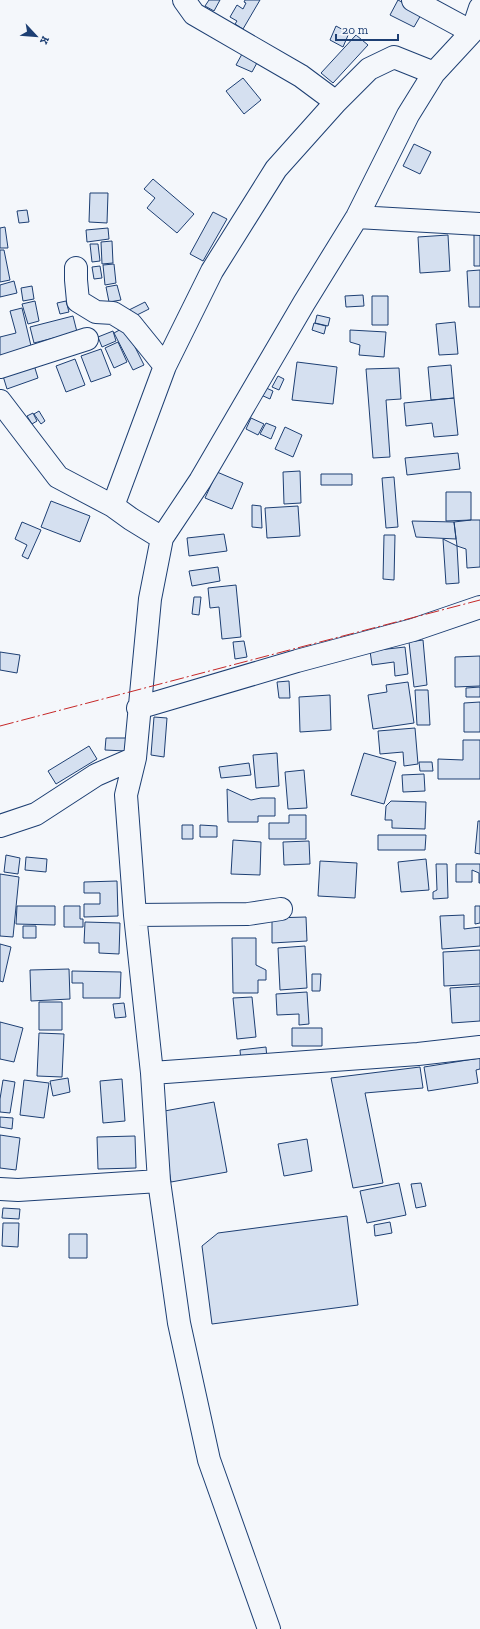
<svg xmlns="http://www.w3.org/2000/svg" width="480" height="1629" viewBox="0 0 480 1629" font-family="'Zilla Slab',serif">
  <rect width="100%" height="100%" fill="#f4f7fb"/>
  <!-- building -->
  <path fill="#d5e0f0" stroke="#1d3f73" d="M209,0H220L214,11L205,6Z
    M245,0H260L243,29L235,24L237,21L230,17L237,5L243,9L246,3L244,2Z
    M398,0L422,13L414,27L390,15Z
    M336,26L349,33L343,47L330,40Z
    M356,35L368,45L333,83L321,73Z
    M242,54L258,61L252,72L236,65Z
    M243,78L261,100L244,114L226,91Z
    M414,144L431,152L420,174L403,166Z
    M153,179L194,214L177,233L147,208L155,198L144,189Z
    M90,193H108L107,223L89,222Z
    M27,210L29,222L19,223L17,211Z
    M213,212L227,219L203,261L190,254Z
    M5,227L8,248H0V228Z
    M108,228L109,239L87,242L86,230Z
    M474,233H480V266H474Z
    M448,235L450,271L420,273L418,237Z
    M112,241L113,263L102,264L101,242Z
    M90,244H98L100,261L92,262Z
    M0,250H4L10,280L0,282Z
    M114,264L116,283L105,285L103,265Z
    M100,266L102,278L94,279L92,267Z
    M480,270V307H469L467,271Z
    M14,281L17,293L0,297V285Z
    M117,285L121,300L109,302L106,287Z
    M32,286L34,299L23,301L21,288Z
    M363,295L364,306L346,307L345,296Z
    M372,296H388V325H372Z
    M35,301L39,321L28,324L22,304Z
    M66,301L69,312L60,314L57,303Z
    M145,302L149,309L133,317L129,310Z
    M22,308L32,350L0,357V337L16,333L10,311Z
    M317,315L330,318L328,326L315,323Z
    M73,316L77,332L34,343L30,327Z
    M455,322L458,354L439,355L436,324Z
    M314,323L326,326L324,334L312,330Z
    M125,327L144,365L133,370L114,333Z
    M350,330L386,332L384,357L359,355L360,345L350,342Z
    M113,331L116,341L102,347L98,337Z
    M118,342L127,362L114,368L105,348Z
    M101,349L111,375L91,382L81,356Z
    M75,359L85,385L66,392L56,366Z
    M297,362L337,367L333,404L292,400Z
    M34,365L38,378L7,389L3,376Z
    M451,365L454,398L431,400L428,367Z
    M399,368L401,399L386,400L390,457L373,458L366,369Z
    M278,376L284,379L279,390L272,387Z
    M264,387L273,391L270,399L261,395Z
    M454,398L458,435L434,437L432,423L406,426L404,403Z
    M39,411L45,421L41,424L34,414Z
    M33,413L37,421L32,424L27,416Z
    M251,418L264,424L258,435L246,429Z
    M266,423L276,427L271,439L260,434Z
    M285,427L302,435L293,457L275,449Z
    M458,453L460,469L407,475L405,458Z
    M300,471L301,503L284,504L283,472Z
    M217,472L243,483L232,509L205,498Z
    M321,474H352V485H321Z
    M394,477L398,527L386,528L382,478Z
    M446,492H471V520L446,521Z
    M51,501L90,516L80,542L41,527Z
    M252,505L261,506L262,528L252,527Z
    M298,506L300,536L267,538L265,508Z
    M471,520H480V567L467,568L466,549L457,546L454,522Z
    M412,521L454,522L456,539L416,537Z
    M22,522L41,530L28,559L22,556L27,545L15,539Z
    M224,534L227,551L189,556L187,538Z
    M384,535H395L394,580L383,579Z
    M443,539L457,546L459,583L446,584Z
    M218,567L220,581L192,586L189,571Z
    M236,585L241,637L222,639L219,607L210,608L208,588Z
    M194,597H201L199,615L192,614Z
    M423,640L427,685L414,687L409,642Z
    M244,641L247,657L235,659L233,642Z
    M405,647L408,674L395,676L394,662L372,665L370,651Z
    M0,652L20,655L17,673L0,670Z
    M480,656V686L455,687V657Z
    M289,681L290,698H279L277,682Z
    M408,682L414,723L373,729L368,695L387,692L386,685Z
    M480,687V697H466V688Z
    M415,690H428L430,725H417Z
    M330,695L331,730L300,732L299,697Z
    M480,702V732H464V703Z
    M154,717L167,718L164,757L151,755Z
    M415,728L418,764L404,766L403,752L380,754L378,731Z
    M106,738H126V751L105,750Z
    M463,740H480V779H438V759L463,760Z
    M89,746L97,759L56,784L48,771Z
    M277,753L279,786L256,788L253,755Z
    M364,753L396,762L384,804L351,795Z
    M419,762H432L433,771H420Z
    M249,763L251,775L221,778L219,767Z
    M304,770L307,808L288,809L285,772Z
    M424,774L425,791L403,792L402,775Z
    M227,789L251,800L261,798H275V816H258V822H228Z
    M391,801L426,802L425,829L392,828V820H385L386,806Z
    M289,815H306V839H269V823H289Z
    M478,821H480V854L475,853Z
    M182,825H193V839H182Z
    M200,825L217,826V837H200Z
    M378,835H426L425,850H378Z
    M233,840L261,842L260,875L231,874Z
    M309,841L310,864L284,865L283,842Z
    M6,855L20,858L18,874L4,872Z
    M26,857L47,859L46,872L25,870Z
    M426,859L429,890L401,892L398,862Z
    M320,861L357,863L355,898L318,896Z
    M436,864H447L448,898L433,899V892L437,890Z
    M456,864H480V883H479V873L472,870V882H456Z
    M0,874L19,877L13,937L0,936Z
    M117,881L118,916L84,917V904H100V893H84V882Z
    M17,906H55V925L16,924Z
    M64,906H80V919H83V927H64Z
    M475,906H480V923L475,924Z
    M464,915V929L480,927V946L442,949L440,916Z
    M306,917L307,941L272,943V918Z
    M85,922L120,923L119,954L99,953V943H84Z
    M23,926H36V938H23Z
    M232,938H256V965L266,970V980H258V993H233Z
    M0,944L11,947L3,982L0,981Z
    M305,946L307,988L280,990L278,948Z
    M480,950V984L444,986L443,952Z
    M69,969L70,999L31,1001L30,970Z
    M72,971L121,972L120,998H83V983H72Z
    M312,974H321L320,991H312Z
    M480,986V1021L452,1023L450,988Z
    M307,992L309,1024L299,1025V1014L277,1015L276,994Z
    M252,997L256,1037L237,1039L233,998Z
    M39,1002H62V1030H39Z
    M124,1003L126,1017L115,1018L113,1004Z
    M0,1022L23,1028L14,1062L0,1059Z
    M292,1028H322V1046H292Z
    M39,1033L64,1034L62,1077L37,1076Z
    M266,1047L267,1059L241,1061L240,1050Z
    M480,1058V1069L476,1070L478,1083L428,1091L424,1067Z
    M420,1067L423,1088L365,1093L383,1183L353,1188L331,1078Z
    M68,1078L70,1092L53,1096L50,1081Z
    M122,1079L125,1121L103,1123L100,1081Z
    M3,1080L15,1082L10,1113L0,1112V1099Z
    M24,1080L49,1083L44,1118L20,1115Z
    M214,1102L227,1172L171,1182L159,1112Z
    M0,1117L13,1118L12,1129L0,1127Z
    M0,1135L20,1138L16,1170L0,1168Z
    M135,1136L136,1168L98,1169L97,1137Z
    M307,1139L312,1171L284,1176L278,1144Z
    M399,1183L406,1215L367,1223L360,1191Z
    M421,1183L426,1206L416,1208L411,1184Z
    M3,1208L20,1209L19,1219L2,1218Z
    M347,1216L358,1305L212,1324L202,1246L218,1233Z
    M390,1222L392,1233L375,1236L374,1225Z
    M3,1223H19L18,1247L2,1246Z
    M69,1234H87V1258H69Z"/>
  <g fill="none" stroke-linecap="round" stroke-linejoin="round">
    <!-- minor casing -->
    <g stroke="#1d3f73" stroke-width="24">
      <path id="minor" d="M184,0L194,14L301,76L336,102
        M413,0L472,32
        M357,217L480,224
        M76,268V280L78,301L96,312L113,313L131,324L165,366
        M0,367L87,339
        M0,401L58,477L113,506L131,519L162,538
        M113,506L165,366L212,271L276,169L336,102L369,69L394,57L434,73
        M138,708L297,661L413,630L480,607
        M0,826L36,814L96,775L135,758
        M135,915L248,914L281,909
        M152,1073L418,1054L480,1047
        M0,1189L18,1190L159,1181
        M269,1629L209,1460L179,1323L159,1181L152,1073L135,915L126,795L135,758L150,599L162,538L200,481L304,303L357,217L408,115L434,73L472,32L480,8"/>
    </g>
    <!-- minor -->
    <use href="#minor" stroke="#f4f7fb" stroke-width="22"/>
    <!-- power -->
    <path stroke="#c62828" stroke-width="1" stroke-dasharray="14 3 2 3" stroke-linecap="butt" d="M0,726L480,600"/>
  </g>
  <!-- north arrow -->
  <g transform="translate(36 36) rotate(116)" stroke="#f4f7fb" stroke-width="3" paint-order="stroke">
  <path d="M0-3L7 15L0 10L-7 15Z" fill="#1d3f73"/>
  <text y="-6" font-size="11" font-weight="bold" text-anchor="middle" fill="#1d3f73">K</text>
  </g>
  <!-- scale -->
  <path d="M336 34v6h62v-6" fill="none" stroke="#1d3f73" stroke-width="2"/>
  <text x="342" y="34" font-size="12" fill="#1d3f73" stroke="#f4f7fb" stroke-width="3" paint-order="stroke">20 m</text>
</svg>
